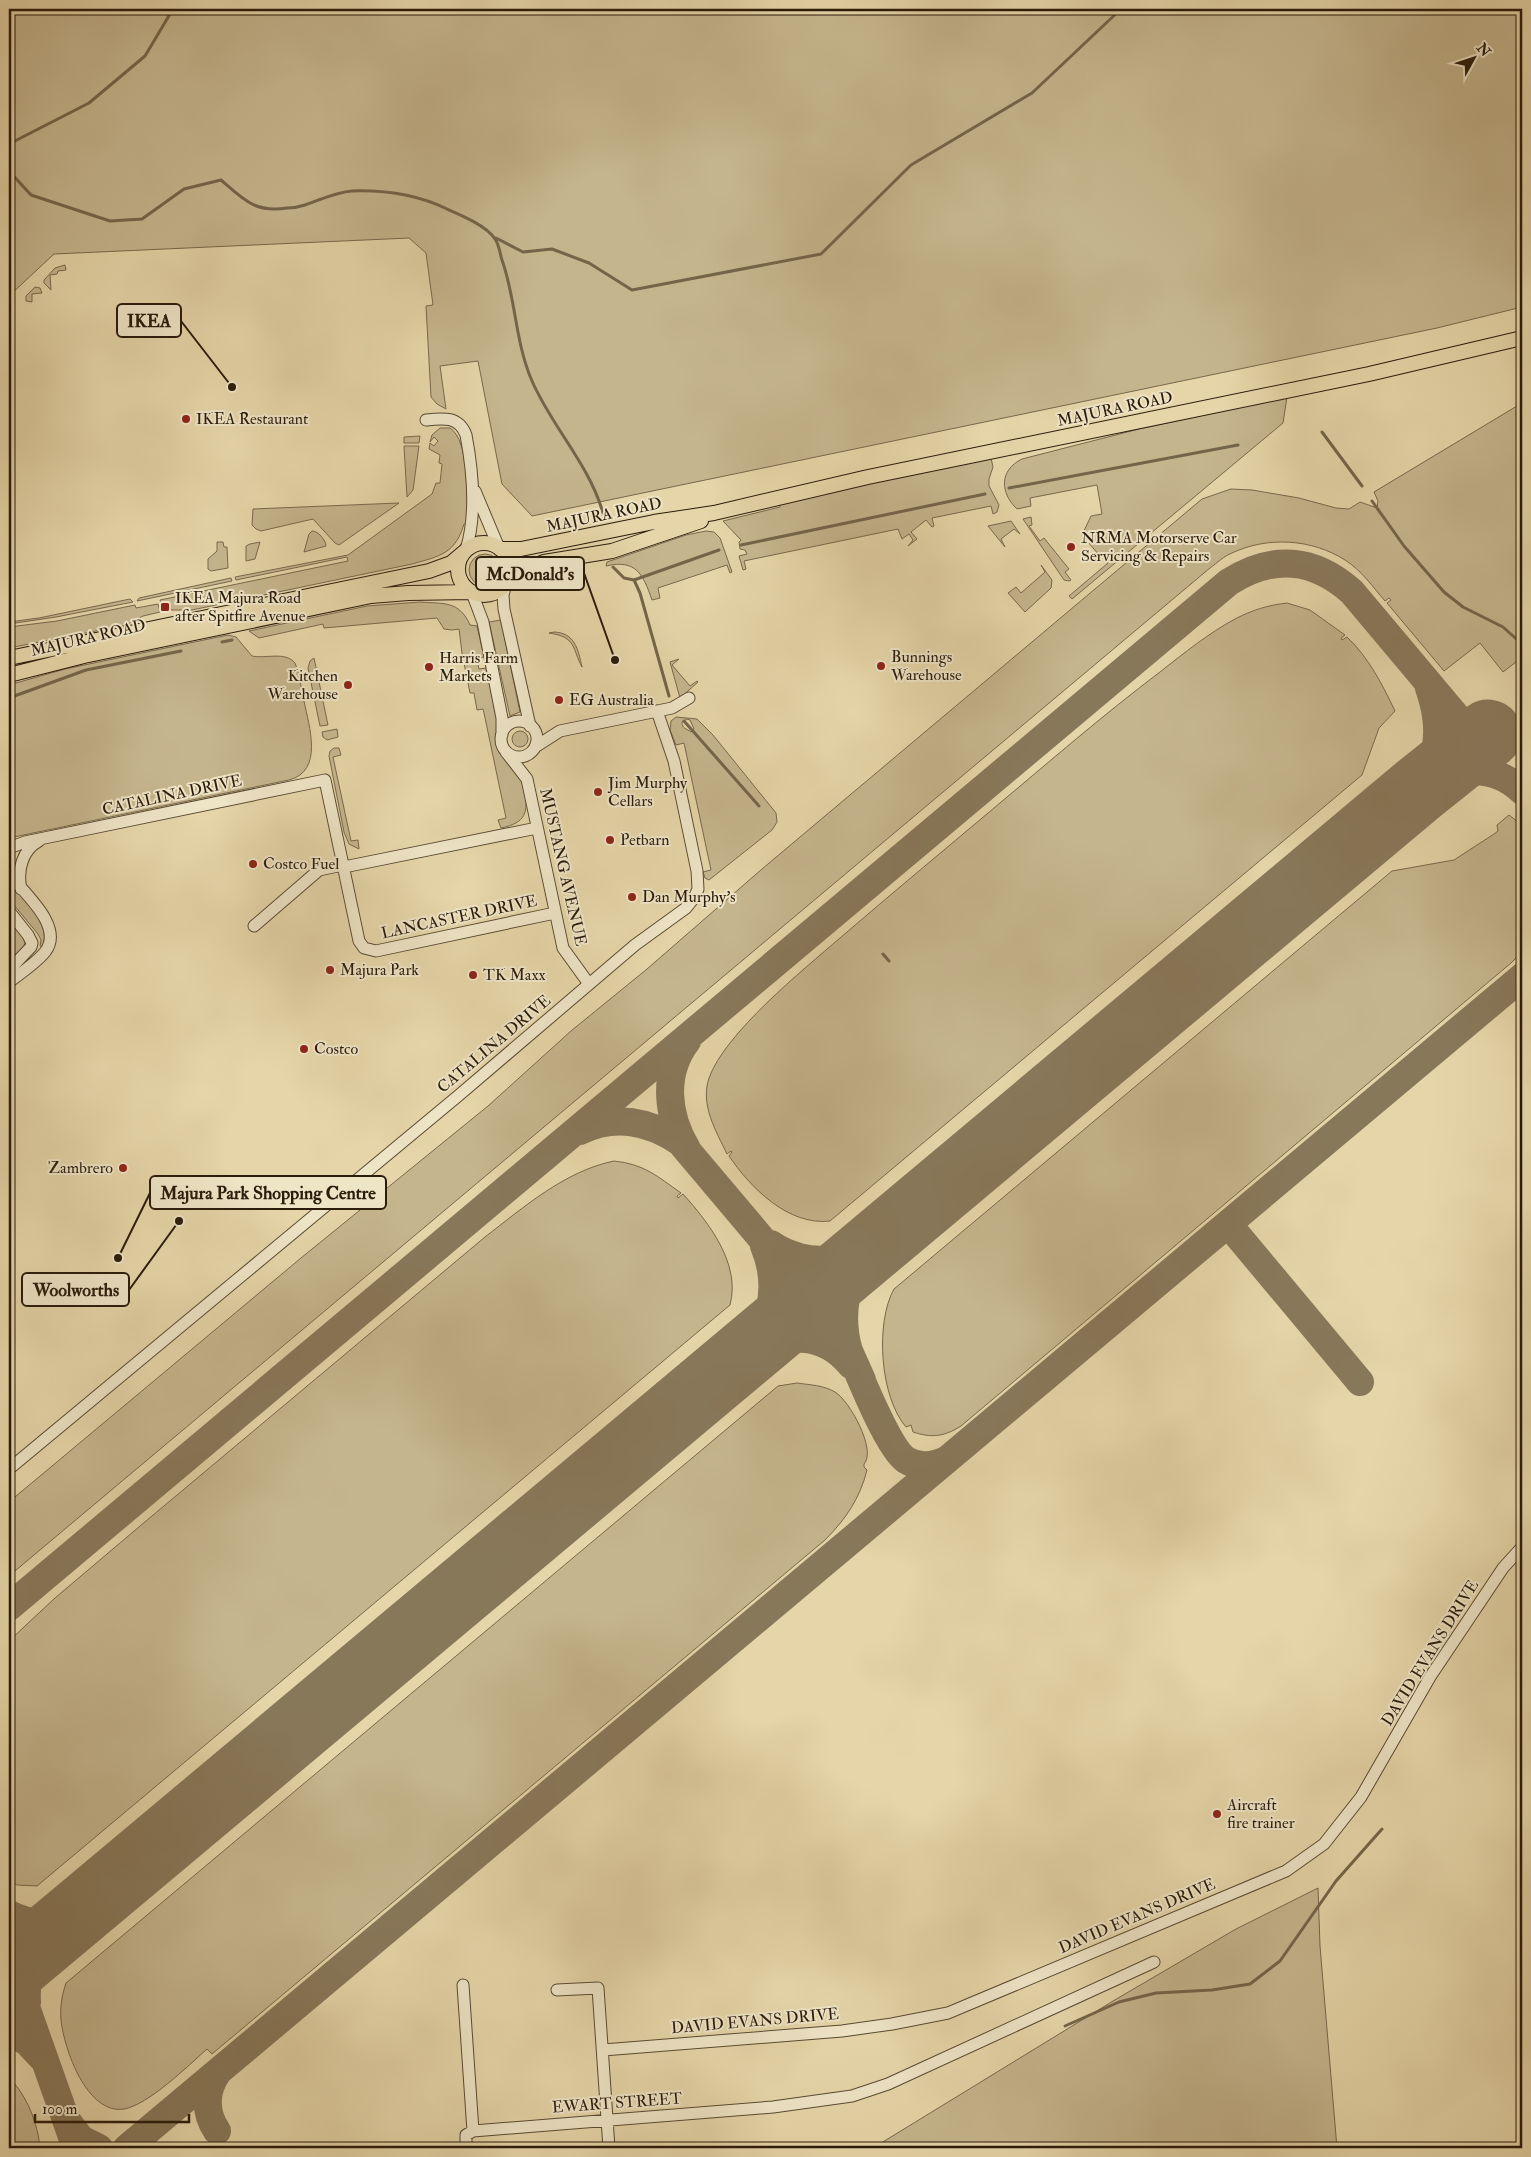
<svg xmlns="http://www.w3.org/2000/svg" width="1531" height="2157" viewBox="0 0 1531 2157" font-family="'IM FELL Double Pica',serif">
  <rect width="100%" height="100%" fill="#e5d5a8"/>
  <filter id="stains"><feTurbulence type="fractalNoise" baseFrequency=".004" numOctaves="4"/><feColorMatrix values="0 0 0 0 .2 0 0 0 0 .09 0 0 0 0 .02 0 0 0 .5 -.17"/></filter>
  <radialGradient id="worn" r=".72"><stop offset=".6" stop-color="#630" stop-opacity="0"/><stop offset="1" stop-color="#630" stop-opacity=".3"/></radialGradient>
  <!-- green -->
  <path fill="#c5b58d" stroke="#78684c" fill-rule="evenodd" d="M9,9H1522V307L1437,328L532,516L502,484L478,361L440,366L446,409L437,404L431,397L426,306L433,305L426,253L409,238L54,254L9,296Z
    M65,265L66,270L58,271L57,274L50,275L51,290L44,283V280L55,268Z
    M35,287L40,288L42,293L32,294V302L26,301V296Z
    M1287,397L1283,423L1072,599L1069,596L1108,563L1101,554L1099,555L1082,535L1091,516L1102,514L1097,485L1030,498L1031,506L1017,509C1000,493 999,470 1022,459L1139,429Z
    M1522,403V669L1516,662L1503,672L1480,643L1444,671L1387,603L1391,600L1389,598L1385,601C1373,587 1361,570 1345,560C1312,539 1268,536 1232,553C1224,556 1217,563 1210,568L9,1576V1502L301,1258L488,1106L571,1031L647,969L762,869L1202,499L1231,489L1252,490L1299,498L1336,508L1349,509L1360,502L1377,508L1378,501L1374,492Z
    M440,428H450C470,441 467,501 468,524H464C455,554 440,556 412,564L192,610H171L170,604L162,606L160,600L348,561L347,557L236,580L235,577L348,555L432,494L436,483H440L442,464L439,463L440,455L429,449L430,443L434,446L438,441L434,437L430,442L432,435Z
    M420,436L419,443H404V437Z
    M404,446H419L413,490L407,497Z
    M991,458L993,467L989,479V486L999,505L997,512L993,514L991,506L932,518L934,526L932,527L926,520L911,532L917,539L908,546L913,540L909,534L902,539L898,529L744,561L746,569L743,570L739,556L747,554L745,550L740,549L739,542L741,540L723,521L780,507L779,502Z
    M399,503L339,545L335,543L313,519L261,531L256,529L252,525L253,509Z
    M1031,517L1032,525L1029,526L1040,541L1044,538L1069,569L1065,572L1071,580L1069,581L1064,580L1023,519Z
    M1011,521L1020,534L1014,529L1001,539L1005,547L988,526Z
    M312,531C318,531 326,540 326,546L304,552L309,534Z
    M706,531L714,532L720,538L732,572L730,573L727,565L658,588L660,598L652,600C643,574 636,559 606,566L607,562L686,535Z
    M217,542H223L224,547H227L228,568L211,571L208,569V559L217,551Z
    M260,542L255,559L246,561V546L250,544Z
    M469 570a16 16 0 1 1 32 0a16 16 0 1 1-32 0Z
    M1041,565L1052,580L1051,588L1025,612L1008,593L1016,587L1021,593L1045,572Z
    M231,578L232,581L137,601L139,598Z
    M130,599L133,602L56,617L9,624V622L39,618Z
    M420,602C443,604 459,600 470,625L477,626L484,657L463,661L459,629L452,630L444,629L437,618L324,628L323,624L259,638L249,631L367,606Z
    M1287,603L1310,610L1345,635L1341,638L1342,640L1347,637C1369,658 1382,684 1395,711L1379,728L1362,775L830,1221C788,1226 750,1187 729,1156L732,1152L731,1151L727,1154C716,1131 700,1105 709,1078C725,1033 803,970 840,938C891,894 943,851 994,808C1049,762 1103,715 1160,672C1184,653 1209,633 1235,619C1252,610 1269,605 1287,603Z
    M158,604L160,612L143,616L126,625L9,648V627L57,621L135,605L136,608Z
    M501,620L520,712L510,716L489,622Z
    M554,632C575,633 578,649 582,667C572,649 577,637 549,633Z
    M228,635L236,637L252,656C266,659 285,651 295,663C300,675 301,689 304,701C309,726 324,771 289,780L9,838V685L65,669Z
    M314,658L328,725L320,726L308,668L310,661Z
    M679,659L672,665L690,686L697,681L698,682L680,698L670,662Z
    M477,660L479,669L486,668C490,685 498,708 498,725C498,732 495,737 496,744C499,758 515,762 520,774C522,778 523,785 524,789C529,812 526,823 501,828L498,820L506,818L484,713L483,709L477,710L474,693H470L464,663Z
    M676,717L697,719L713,735L776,813L777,822L772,830L709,880L705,878L703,872L711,870L684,743L676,745L670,730L671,721ZM687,719L690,720L694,729L691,732C686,728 682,729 682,722Z
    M337,729L338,737L327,740L323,737L322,732Z
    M512 739a8 8 0 1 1 16 0a8 8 0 1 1-16 0Z
    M334,748H339L341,755L333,757L351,841L358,840L359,849L349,844L344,832L329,756L330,751Z
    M1509,815L1522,825V952L1511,963L961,1426C944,1437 931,1438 913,1432L911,1425L906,1427C880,1397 875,1323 894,1289L1392,871L1454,860L1494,834L1498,831L1497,825Z
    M9,881C24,899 51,921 43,947L40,946L41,940L38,934L9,899Z
    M9,918L25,939C26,950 15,957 9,965Z
    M614,1161C644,1164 657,1176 681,1193L677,1196L678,1198L683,1194C709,1223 741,1264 730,1305L37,1886L17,1885L9,1881V1641L55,1598L146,1521L485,1237C524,1207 565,1171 614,1161Z
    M797,1383C810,1385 823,1385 835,1392C849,1400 877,1450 864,1464V1467L867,1470C860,1498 846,1519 825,1540L212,2054L207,2049C188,2066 148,2105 124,2109C87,2115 64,2049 61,2020C60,2006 62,1995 66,1983L778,1386Z
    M1318,1888L1320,1946L1337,2148H873L1113,2001L1236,1929Z
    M9,2078C27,2095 38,2124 40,2148H9Z"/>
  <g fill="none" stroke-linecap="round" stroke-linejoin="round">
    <!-- stream -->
    <path stroke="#746549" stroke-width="3" d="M9,144L89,103L145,56L173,9
      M9,171L31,195L110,221L142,219L184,189L221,180C244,200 255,213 287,208C293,208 299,207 305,205C320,200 336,192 352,191C385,190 418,195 447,209C461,215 487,226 495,239C499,244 500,254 502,260C516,299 515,342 532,381C552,427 589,464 603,513
      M496,238L523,252L552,249L589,263L632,290L821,254L911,165L1032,93L1121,9
      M1322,432L1362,486
      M1009,488L1238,445
      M1372,501L1404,546L1444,592L1463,607L1503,627L1522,644
      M741,545L985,494
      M613,567L624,578L634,580L640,593L669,696
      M634,580L719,550
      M222,642L232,640
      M9,698L86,670L181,651
      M684,721L759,806
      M883,954L889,961
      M1065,2026L1119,2002L1156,1993L1212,1990L1250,1984L1280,1961L1336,1881L1382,1829"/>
    <!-- taxiway -->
    <path stroke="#88785a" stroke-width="28" d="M1419,789C1453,769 1491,761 1522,791
      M1395,810C1434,770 1448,743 1429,688
      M687,1041C662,1074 667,1116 687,1149
      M580,1131C614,1114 650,1121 680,1142L826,1315L849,1351L862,1380
      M1228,1224L1360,1382
      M892,1232C884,1239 875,1245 868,1252C844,1281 839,1317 849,1351C859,1374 888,1448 906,1460C919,1468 932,1466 946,1460
      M771,1244C779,1250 789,1254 799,1257C856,1272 901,1225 940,1192
      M747,1353C785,1335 821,1329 851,1365
      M731,1366C769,1335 783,1292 764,1246
      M9,1607L1229,582C1273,554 1314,558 1352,592L1478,742
      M9,1914C40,1930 60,1921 88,1905
      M9,1959L76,2148
      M27,2002C25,1973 36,1953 55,1932
      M9,2031L27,2042L42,2058
      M68,2122L81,2139L99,2148
      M217,2131C204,2112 205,2090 218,2072
      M127,2148L1522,977"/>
    <!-- runway -->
    <path stroke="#88785a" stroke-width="69" d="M9,1971L1419,789L1488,734"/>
    <!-- minor casing -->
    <g stroke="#594a32" stroke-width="13">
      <path id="minor" d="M426,420C443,418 459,416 466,435C473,472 477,514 466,550
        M475,491L499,548
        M506,584L503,595L504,609L530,726
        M472,593L483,622L502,718V735
        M501 739a18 18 0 1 1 36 0a18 18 0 1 1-36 0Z
        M535,747L560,731L672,708L689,698
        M506,752L527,779L563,948L589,984
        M9,848L25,842L325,780L359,941L364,948L376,951L555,913
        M344,867L537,828
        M9,874C24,893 65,927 45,952C36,963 21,973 9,982
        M21,889C17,871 22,850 39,841
        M9,911L28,935L32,943L31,947L9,970
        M254,926L319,870L343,865
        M9,1469L458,1096L635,945L686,908L694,898L698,889L697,871L674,761L657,711
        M463,1985L473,2131L466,2135V2148
        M557,1990L598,1988L609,2148
        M603,2050L842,2031L892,2024L948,2013L1286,1871L1324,1844L1361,1797L1430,1677L1503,1568L1522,1547
        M473,2131L773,2107L852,2096L888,2084L1154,1962"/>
    </g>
    <!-- major casing -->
    <g stroke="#2a1b0b" stroke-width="16">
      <path id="major" d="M458 569a26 26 0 1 1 52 0a26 26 0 1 1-52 0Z
        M500,549H521L654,522L714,513L868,477L1369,374L1522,338
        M508,580L517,573L544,562L612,551L701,521
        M9,658L429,571L451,563L464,552
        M9,675L84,656L371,596L408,593L471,592"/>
    </g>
    <!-- minor -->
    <use href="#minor" stroke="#eee4c6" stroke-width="11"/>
    <!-- major -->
    <use href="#major" stroke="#e5d5a8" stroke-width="14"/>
  </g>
  <!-- markers -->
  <g fill="#8f2418" stroke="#eee4c6" stroke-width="2">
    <circle cx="186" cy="419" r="5"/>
    <circle cx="1071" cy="547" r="5"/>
    <rect x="160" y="602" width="10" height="10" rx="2.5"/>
    <circle cx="881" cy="666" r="5"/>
    <circle cx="429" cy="667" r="5"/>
    <circle cx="348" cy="685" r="5"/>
    <circle cx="559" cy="700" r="5"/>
    <circle cx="598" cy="792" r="5"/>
    <circle cx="610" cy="840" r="5"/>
    <circle cx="253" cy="864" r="5"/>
    <circle cx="632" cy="897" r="5"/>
    <circle cx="330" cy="970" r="5"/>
    <circle cx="473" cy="975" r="5"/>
    <circle cx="304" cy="1049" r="5"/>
    <circle cx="123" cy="1168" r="5"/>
    <circle cx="1217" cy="1814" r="5"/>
  </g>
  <g text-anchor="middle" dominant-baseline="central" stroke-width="4" stroke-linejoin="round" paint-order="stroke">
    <!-- street labels -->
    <g font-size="16" fill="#2a1b0b" stroke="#eee4c6">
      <text transform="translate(1115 409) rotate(-12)">MAJURA ROAD</text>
      <text transform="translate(604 515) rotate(-12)">MAJURA ROAD</text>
      <text transform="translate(88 638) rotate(-13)">MAJURA ROAD</text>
      <text transform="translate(172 795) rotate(-12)">CATALINA DRIVE</text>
      <text transform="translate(563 867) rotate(77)">MUSTANG AVENUE</text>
      <text transform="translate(459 917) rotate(-12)">LANCASTER DRIVE</text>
      <text transform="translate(494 1044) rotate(-40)">CATALINA DRIVE</text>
      <text transform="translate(1430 1653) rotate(-58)">DAVID EVANS DRIVE</text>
      <text transform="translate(1137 1916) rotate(-23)">DAVID EVANS DRIVE</text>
      <text transform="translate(755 2021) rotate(-5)">DAVID EVANS DRIVE</text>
      <text transform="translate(617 2103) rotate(-4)">EWART STREET</text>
    </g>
    <!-- poi labels -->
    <g font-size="16" fill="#2a1b0b" stroke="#eee4c6" text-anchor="start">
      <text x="196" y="419">IKEA Restaurant</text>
      <text x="1081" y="538">NRMA Motorserve Car<tspan x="1081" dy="18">Servicing &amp; Repairs</tspan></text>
      <text x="175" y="598">IKEA Majura Road<tspan x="175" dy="18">after Spitfire Avenue</tspan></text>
      <text x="891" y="657">Bunnings<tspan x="891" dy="18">Warehouse</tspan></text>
      <text x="439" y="658">Harris Farm<tspan x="439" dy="18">Markets</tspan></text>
      <text x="338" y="676" text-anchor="end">Kitchen<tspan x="338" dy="18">Warehouse</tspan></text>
      <text x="569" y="700">EG Australia</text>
      <text x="608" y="783">Jim Murphy<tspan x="608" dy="18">Cellars</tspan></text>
      <text x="620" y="840">Petbarn</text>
      <text x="263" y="864">Costco Fuel</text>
      <text x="642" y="897">Dan Murphy's</text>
      <text x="340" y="970">Majura Park</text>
      <text x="483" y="975">TK Maxx</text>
      <text x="314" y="1049">Costco</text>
      <text x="113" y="1168" text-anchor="end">Zambrero</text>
      <text x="1227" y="1805">Aircraft<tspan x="1227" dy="18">fire trainer</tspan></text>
    </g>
  </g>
  <!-- callouts -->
  <path fill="none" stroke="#2a1b0b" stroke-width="2" d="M232 387L181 321M615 660L584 573M118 1258L150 1193M179 1221L129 1290"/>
  <g fill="#2a1b0b" stroke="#eee4c6" stroke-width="2">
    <circle cx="232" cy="387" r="5"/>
    <circle cx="615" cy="660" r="5"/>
    <circle cx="118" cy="1258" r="5"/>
    <circle cx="179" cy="1221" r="5"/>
  </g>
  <g fill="#eee4c6" stroke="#2a1b0b" stroke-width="2">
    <rect x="117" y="304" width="64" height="33" rx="5"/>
    <rect x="476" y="557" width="108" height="33" rx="5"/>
    <rect x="150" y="1176" width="236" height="33" rx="5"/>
    <rect x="22" y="1273" width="107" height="33" rx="5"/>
  </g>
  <g font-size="18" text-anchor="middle" font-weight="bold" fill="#2a1b0b">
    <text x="149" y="327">IKEA</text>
    <text x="530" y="580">McDonald's</text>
    <text x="268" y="1199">Majura Park Shopping Centre</text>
    <text x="76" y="1296">Woolworths</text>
  </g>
  <!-- margin -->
  <rect width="1531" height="2157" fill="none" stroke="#e5d5a8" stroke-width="30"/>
  <rect x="10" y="10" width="1511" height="2137" fill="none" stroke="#2a1b0b" stroke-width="2.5"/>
  <rect x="15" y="15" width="1501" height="2127" fill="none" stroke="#2a1b0b"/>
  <!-- north arrow -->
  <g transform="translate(1474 58) rotate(50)" stroke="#eee4c6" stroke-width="4" paint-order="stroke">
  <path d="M0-4L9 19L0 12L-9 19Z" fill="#2a1b0b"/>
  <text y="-8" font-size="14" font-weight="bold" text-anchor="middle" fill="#2a1b0b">N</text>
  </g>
  <!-- scale -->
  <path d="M35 2114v8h154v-8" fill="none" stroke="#2a1b0b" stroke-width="2.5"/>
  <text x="42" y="2114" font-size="15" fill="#2a1b0b" stroke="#eee4c6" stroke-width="4" paint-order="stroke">100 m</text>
  <rect width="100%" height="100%" filter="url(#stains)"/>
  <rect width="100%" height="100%" fill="url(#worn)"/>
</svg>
